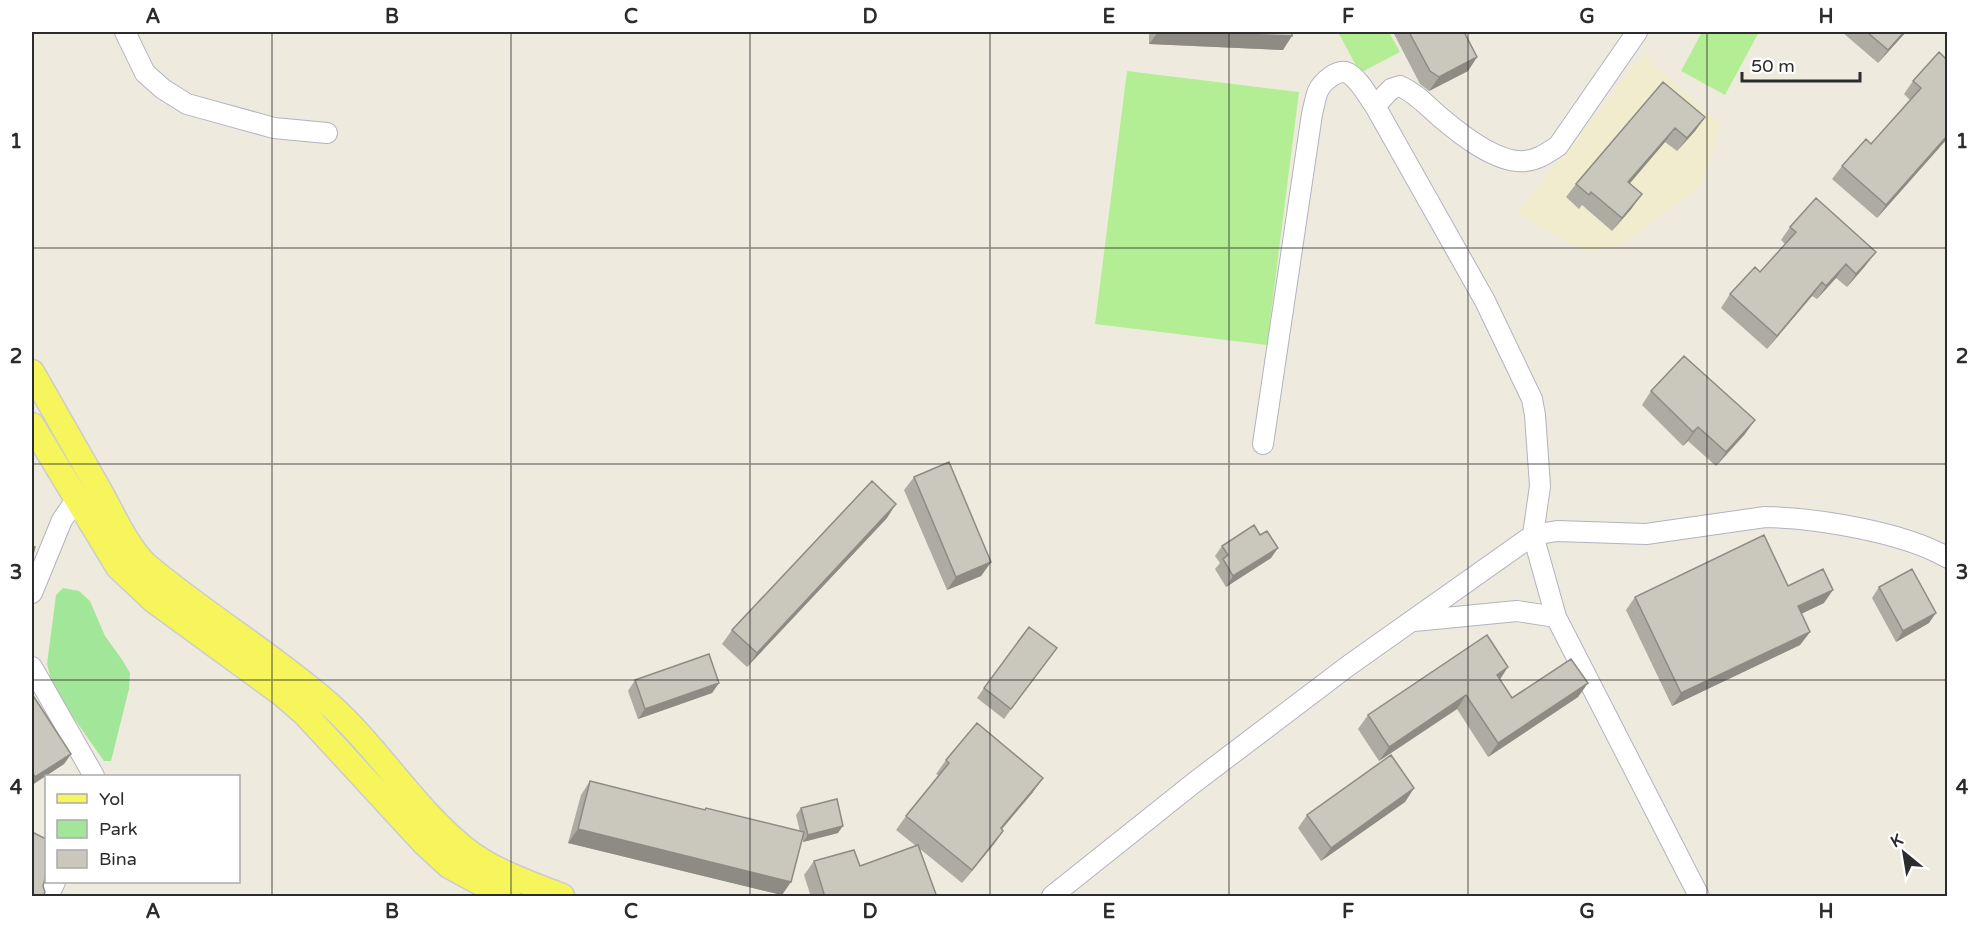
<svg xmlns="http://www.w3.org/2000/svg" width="1979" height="928" viewBox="0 0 1979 928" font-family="'Varela Round',sans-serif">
  <rect width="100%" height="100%" fill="#eeebde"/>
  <!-- education -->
  <path fill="#f0eccd" d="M1643,54L1720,125L1702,185L1643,230L1616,247L1587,253L1517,213Z"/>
  <!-- green -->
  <path fill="#a2e699" d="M63,588L79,591L90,601L105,636L123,661L130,673L129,689L111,761H104L54,690L47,664L56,595Z"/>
  <!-- pitch -->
  <path fill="#b4ee94" d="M1338,32H1389L1400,52L1360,73Z
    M1702,32H1759L1725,95L1681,71Z
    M1127,71L1299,92L1267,345L1095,324Z"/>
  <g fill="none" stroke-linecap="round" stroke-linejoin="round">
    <!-- minor casing -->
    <g stroke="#b2b2c0" stroke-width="22">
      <path id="minor" d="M125,32L145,73L163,89L187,104L274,128L327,133
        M1375,106L1391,89L1400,86C1416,93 1427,106 1440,117C1460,134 1497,164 1525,161C1538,160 1547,153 1558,146L1637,32
        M1263,444L1312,114C1314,107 1315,98 1318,91C1322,82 1338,68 1348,73C1360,80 1367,95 1375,106L1485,301L1532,399L1535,415L1540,486L1533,535L1556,617L1699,896
        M32,593L62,520L76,500
        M1414,621L1517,611L1556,617
        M32,667L94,776
        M48,896L55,882
        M1052,896L1195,782L1348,666L1533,535L1557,531L1646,534L1765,517C1816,518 1904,532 1948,558"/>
    </g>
    <!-- major casing -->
    <g stroke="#ccc" stroke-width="27">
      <path id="major" d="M32,372C55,413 78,453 101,493C115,518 125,543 145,564C204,614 272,654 330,705C379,749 413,807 464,848C492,871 529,883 562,896
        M32,425L118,567L153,600L282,694L305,714L425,844L449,866L493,890L508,896"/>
    </g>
    <!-- minor -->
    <use href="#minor" stroke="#fff" stroke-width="20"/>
    <!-- major -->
    <use href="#major" stroke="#f6f55b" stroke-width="24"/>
  </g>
  <!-- wall -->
  <path fill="#aeaba3" d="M1149,32H1292L1283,50L1149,44Z
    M1393,32H1464L1477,57L1468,71L1429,91L1420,84Z
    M1842,32H1906L1878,63Z
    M1939,52L1947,139L1877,218L1832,179L1842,166L1871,144L1910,100L1904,94L1913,81Z
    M1663,82L1705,117L1695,131L1677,151L1665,142L1630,183L1632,208L1612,231L1582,205L1579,209L1566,197L1576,184Z
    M1790,227L1866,265L1847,287L1836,278L1817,299L1812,296L1767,349L1721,308L1730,294L1760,272L1785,244L1781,240Z
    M1651,391L1745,434L1716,466L1688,441L1683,446L1642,405Z
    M914,477L991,562L981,576L947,590L904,490Z
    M887,518L747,667L722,644L732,630Z
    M1222,546L1271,558L1226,587L1215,569L1220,563L1215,556Z
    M1879,587L1929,623L1896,642L1872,598Z
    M1635,597L1824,603L1801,614L1810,632L1800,645L1672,706L1626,610Z
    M1049,658L1004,719L977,698L984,688Z
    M1500,679L1512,698L1588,683L1578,697L1488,757L1457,709L1379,761L1358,729L1368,715Z
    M635,680L719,683L712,693L638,719L628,691Z
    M32,699L71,754L64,764L32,785Z
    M946,760L1033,792L1002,829L1003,831L994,844L962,883L920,849L937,897H811L804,875L814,861L860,866L916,846L896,830L906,816L939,776L936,774Z
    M590,781L704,810L706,808L800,832L796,815L801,808L838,833L803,842L802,839L782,895L568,843L581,795Z
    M1414,788L1405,802L1321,861L1298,828L1307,815Z"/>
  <!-- shaded-wall -->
  <path fill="#8d8b84" d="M1158,32H1180L1292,36L1283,50L1149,44Z
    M1904,32H1906L1878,63L1888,50Z
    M1477,57L1468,71L1429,91L1439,77Z
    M1705,117L1695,131L1677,151L1687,138Z
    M1675,128L1665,142L1619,196L1628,182Z
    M1947,136V139L1877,218L1886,205Z
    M1642,194L1632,208L1612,231L1622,218Z
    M1876,252L1866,265L1847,287L1856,274Z
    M1846,264L1836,278L1817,299L1826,286Z
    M1822,282L1812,296L1767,349L1777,336Z
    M1755,420L1745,434L1716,466L1726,452Z
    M1698,427L1688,441L1683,446L1693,432Z
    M896,504L887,518L747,667L757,653Z
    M1278,548L1271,558L1226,587L1233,576Z
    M991,562L981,576L947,590L956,577Z
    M1833,590L1824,603L1788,620L1798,606Z
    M1936,613L1929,623L1896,642L1903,631Z
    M1810,632L1800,645L1672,706L1681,693Z
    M1508,667L1499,681L1497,675Z
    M719,683L712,693L638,719L645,709Z
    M1588,683L1578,697L1488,757L1498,743Z
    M1466,695L1457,709L1379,761L1389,747Z
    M71,754L64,764L32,785V783L35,777Z
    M1043,778L1033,792L991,842L1001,828Z
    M1414,788L1405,802L1321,861L1331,848Z
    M843,826L838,833L803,842L808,835Z
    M578,829L791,882L782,895L568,843Z
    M1003,831L994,844L962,883L972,870Z"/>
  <!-- building -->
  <path fill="#cac7bd" stroke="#8d8b84" stroke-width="1.5" d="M1180,32H1292V36Z
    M1409,32H1464L1477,57L1439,77L1430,71Z
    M1867,32H1904L1888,50Z
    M1939,52L1947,60V136L1886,205L1842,166L1866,139L1871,144L1921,88L1913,81Z
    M1663,82L1705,117L1687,138L1675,128L1628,182L1642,194L1622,218L1591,192L1589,195L1576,184Z
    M1816,198L1876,252L1856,274L1846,264L1826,286L1822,282L1777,336L1730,294L1755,267L1760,272L1796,232L1790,227Z
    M1684,356L1755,420L1726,452L1698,427L1693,432L1651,391Z
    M949,462L991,562L956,577L914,477Z
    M872,481L896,504L757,653L732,630Z
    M1254,525L1260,535L1267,531L1278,548L1233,576L1223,559L1228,555L1222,546Z
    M1764,535L1788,586L1823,569L1833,590L1798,606L1810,632L1681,693L1635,597Z
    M32,546L35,547L32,557Z
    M1912,569L1936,613L1903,631L1879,587Z
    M1029,627L1057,648L1011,709L984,688Z
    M1487,635L1508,667L1497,675L1512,698L1571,659L1588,683L1498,743L1466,695L1389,747L1368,715Z
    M709,654L719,683L645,709L635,680Z
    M34,697L71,754L35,777L32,772V699Z
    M977,723L1043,778L1001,828L1003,831L972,870L906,816L949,763L946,760Z
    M1391,755L1414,788L1331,848L1307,815Z
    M590,781L705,810L706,808L804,832L791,882L578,829Z
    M837,799L843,826L808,835L801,808Z
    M32,832L46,839V876L43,886L45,892L43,897H32Z
    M918,845L937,897H825L814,861L854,850L860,866Z"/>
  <!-- grid -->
  <path fill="none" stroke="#2c2c2c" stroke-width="1.5" stroke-opacity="0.55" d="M272,32V896M511,32V896M750,32V896M990,32V896M1229,32V896M1468,32V896M1707,32V896M32,248H1948M32,464H1948M32,680H1948"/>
  <!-- border -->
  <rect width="1979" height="928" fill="none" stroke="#ffffff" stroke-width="66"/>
  <!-- legend -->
  <rect x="45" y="775" width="195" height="108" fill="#ffffff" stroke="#ababab" stroke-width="1.5"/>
  <rect x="57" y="794" width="30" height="9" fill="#f6f55b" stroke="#ababab" stroke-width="1.5"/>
  <text x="99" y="805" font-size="18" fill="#2c2c2c">Yol</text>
  <rect x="57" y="820" width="30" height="18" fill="#a2e699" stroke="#ababab" stroke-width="1.5"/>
  <text x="99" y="835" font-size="18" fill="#2c2c2c">Park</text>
  <rect x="57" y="850" width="30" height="18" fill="#cac7bd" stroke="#ababab" stroke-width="1.5"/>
  <text x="99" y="865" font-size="18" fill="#2c2c2c">Bina</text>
  <!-- north arrow -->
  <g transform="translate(1904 853) rotate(330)" stroke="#ffffff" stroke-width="4.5" paint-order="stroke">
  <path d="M0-4.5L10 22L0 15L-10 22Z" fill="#2c2c2c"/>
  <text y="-9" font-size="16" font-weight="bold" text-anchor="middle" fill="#2c2c2c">K</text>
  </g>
  <!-- scale -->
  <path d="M1742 72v9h118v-9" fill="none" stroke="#2c2c2c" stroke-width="3"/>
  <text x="1751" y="72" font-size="18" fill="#2c2c2c" stroke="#ffffff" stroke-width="4.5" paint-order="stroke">50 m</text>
  <rect x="33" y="33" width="1913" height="862" fill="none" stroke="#2c2c2c" stroke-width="2"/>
  <g font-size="20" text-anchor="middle" font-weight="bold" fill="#2c2c2c">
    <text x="153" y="23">A</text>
    <text x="392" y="23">B</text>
    <text x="631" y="23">C</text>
    <text x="870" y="23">D</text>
    <text x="1109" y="23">E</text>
    <text x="1348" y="23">F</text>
    <text x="1587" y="23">G</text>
    <text x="1826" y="23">H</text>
    <text x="16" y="148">1</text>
    <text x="1962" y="148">1</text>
    <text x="16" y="363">2</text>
    <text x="1962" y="363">2</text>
    <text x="16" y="579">3</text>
    <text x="1962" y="579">3</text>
    <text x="16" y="794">4</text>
    <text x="1962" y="794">4</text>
    <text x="153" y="918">A</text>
    <text x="392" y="918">B</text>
    <text x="631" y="918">C</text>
    <text x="870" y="918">D</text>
    <text x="1109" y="918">E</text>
    <text x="1348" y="918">F</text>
    <text x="1587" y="918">G</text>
    <text x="1826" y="918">H</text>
  </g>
</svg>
